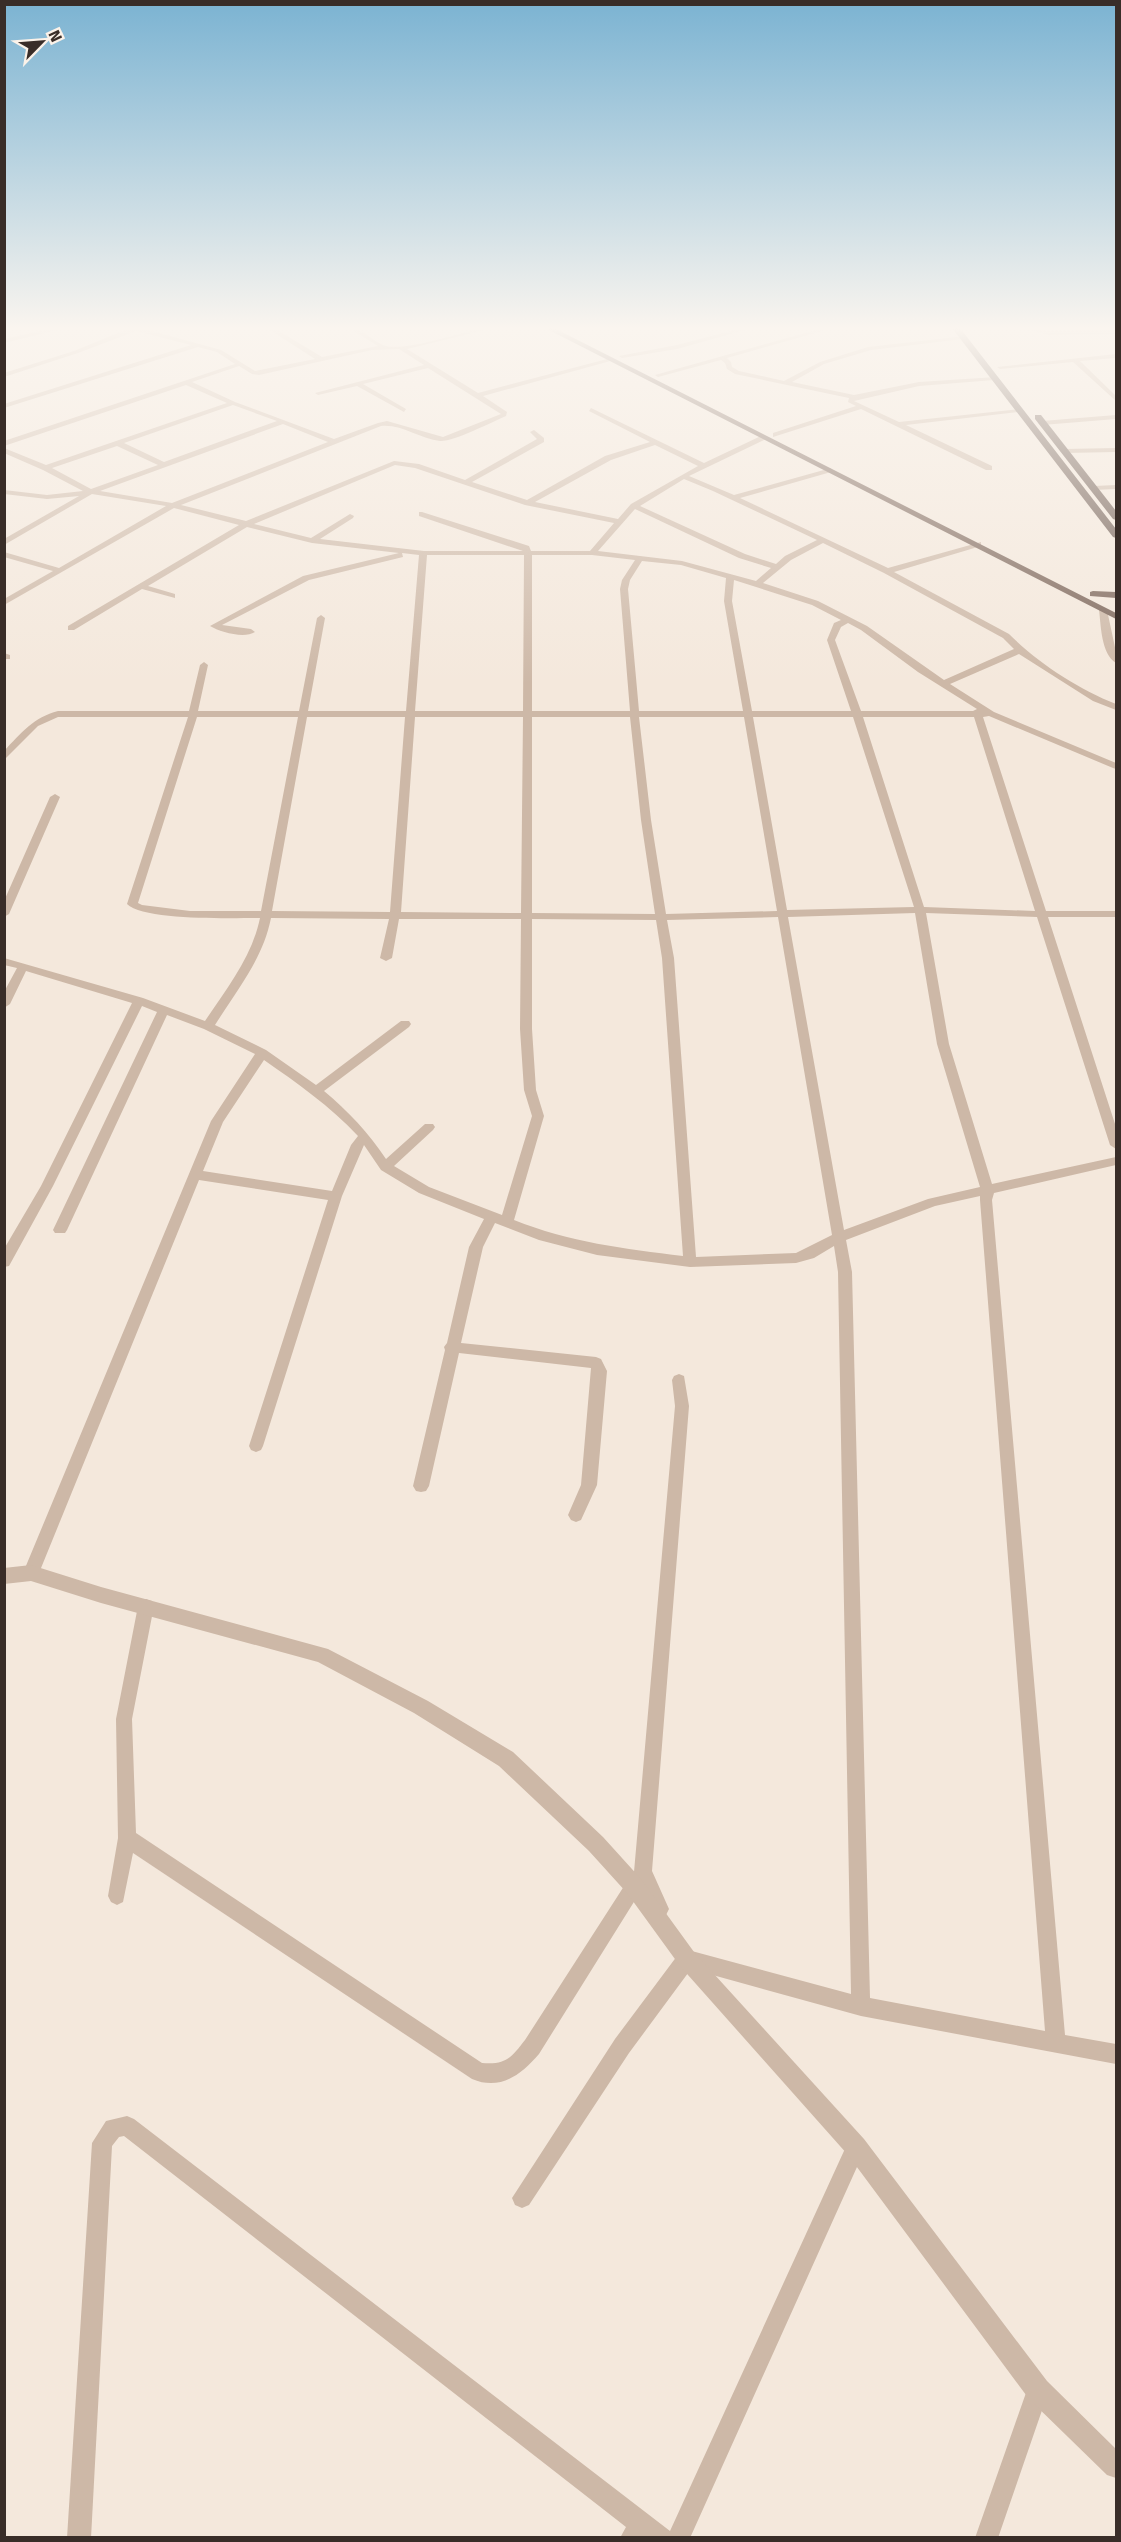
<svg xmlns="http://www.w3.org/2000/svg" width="1121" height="2542" viewBox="0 0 1121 2542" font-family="'Fira Sans',sans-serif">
  <rect width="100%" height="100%" fill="#f4e8dc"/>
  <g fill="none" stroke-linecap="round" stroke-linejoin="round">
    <!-- minor -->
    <path fill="#cdb8a7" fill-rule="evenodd" d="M54,328H65L4,343V339Z
      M130,328H141L221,350L255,371L315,359L267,328H274L322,357L378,346L349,328C364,328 372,342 386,346C407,351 460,333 483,328H493L407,349L478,393L611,358L614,360L483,396L507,412L506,416C492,422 453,442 440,441C420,439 402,424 381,426L181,505L246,521L394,461L419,464L465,480L537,439L530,432L534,430L544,438V442L472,482L527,500L605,456L650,442L589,411L591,408L704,463L763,435L767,437L766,439L689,476L734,495L831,468V472L740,498L888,568L981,542V546L894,572L1009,634C1038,663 1078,689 1116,704V710L1093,701L1019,654L950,684L994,712L1116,763V769L1113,768L989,716L983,717L1046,911H1116V917H1048L1116,1127V1149L1110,1145L1037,917L926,913L949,1044L992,1184L1116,1157V1165L994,1193L992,1200L1065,2035L1116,2044V2064L861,2016L691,1969L629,2053L529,2205L522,2208L515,2205L512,2198L615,2039L680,1952L688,1950L851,1994L838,1272L834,1246L814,1258L796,1263L690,1267L597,1255L539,1240L495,1223L483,1247L461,1343L596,1357L601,1359L607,1371L597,1485L581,1520L576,1522L571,1520L568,1515L581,1485L591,1368L459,1353L429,1486L426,1491L421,1492L416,1491L413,1486L445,1350L444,1347L447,1343L469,1247L484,1219L419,1193L381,1170L364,1145L342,1196L263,1446L261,1450L256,1452L251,1450L249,1446L328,1200L199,1180L39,1573L37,1578L31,1580L25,1578L23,1573L211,1121L255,1054L204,1029L167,1015L67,1230L65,1233H55L53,1230L157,1012L142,1006L53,1186L9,1266L4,1267V1249L41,1186L132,1003L26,971L10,1004L4,1008V992L17,968L4,965V958L143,998L205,1021C227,988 252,957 260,918C233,918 144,921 127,904L188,717H58L38,726L4,760V751C21,733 34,717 58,711H189L200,665L204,662L208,665L198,711H299L317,618L321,615L325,618L308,711H406L419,555L402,553L403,557L309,580L222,625L251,629L255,632C244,639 220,632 210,626L303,576L399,553L312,543L247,527L148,586L175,594V598L142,589L74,630H68V626L239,525L174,508L4,605V599L53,571L4,557V552L59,568L166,506L92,494L4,545V539L79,496L47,499L4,494V490L47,495L83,491L43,470L4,453V448L46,465L227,403L186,385L4,446V441L235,364L217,352L198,347L4,408V404L191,345L136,331L78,353L4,377V373L74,351ZM399,349L424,365L315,393L318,395L357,386L404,412L406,409L363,384L428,368L501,414L443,437L387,421L378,423L334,439L235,402L192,382L239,366L252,374L259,375L372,350ZM233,405L277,421L164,462L124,443ZM283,424L328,442L172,503L100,491ZM655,445L698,466L631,504L618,519L535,502L611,460ZM117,446L158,465L91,489L52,468ZM395,465L415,468L525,505L614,523L590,551H531L529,546L422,512H419V516L523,551H424L320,539L353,518L354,516L350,514L311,538L254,524ZM684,479L713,491L817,540L785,556L776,564L745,554L640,506ZM635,509L739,558L771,568L756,581L682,561L598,551ZM823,543L884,573L1003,638L1014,649L944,680L867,626L818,601L763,583L791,560ZM427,555H524L523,711H415ZM532,555H592L635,560L622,580L620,589L630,711H532ZM642,561L681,565L726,578L724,601L743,711H639L628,589L630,580ZM734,580L812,605L841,620L834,623L827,640L851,711H752L732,601ZM848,623L861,630L918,672L977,709L973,711H861L835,640L841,627ZM197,717H298L261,911H190L142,905L138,903ZM307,717H405L390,912L272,911ZM415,717H523L521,913L401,912ZM532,717H630L641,820L655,914L532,913ZM639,717H744L777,911L666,914L651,820ZM753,717H853L914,907L787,910ZM863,717H974L1035,911L924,907ZM915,913L937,1044L980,1187L928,1199L844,1230L788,917ZM778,917L832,1235L796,1253L696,1257L674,958L667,920ZM271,918L389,919L380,958L386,961L392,958L399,919H521L520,1029L524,1090L532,1116L502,1215L429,1187L394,1166L433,1130L435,1127L433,1124H425L386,1159C368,1132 349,1112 324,1091L409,1027L411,1024L409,1021H401L316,1085L266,1050L215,1025C237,990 263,959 271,918ZM532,919L656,920L662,958L683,1256C625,1249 569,1242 514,1220L544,1116L536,1090L532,1029ZM264,1060C297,1083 330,1106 358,1136L351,1145L332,1191L203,1171L223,1122ZM980,1196V1200L1045,2031L870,1998L852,1272L846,1240L935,1206Z
      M742,328H752L677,349L622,358L619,356L677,345Z
      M823,328H833L727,358L731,362L732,367L739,371L784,381L820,362L868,347L965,336L963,339L871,350L824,364L792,382L854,395L919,382L996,377L994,380L919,386L854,401L899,422L1021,409L1019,412L906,425L992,466V470H986L861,409L773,437V433L856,406L848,402L849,398L735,374L727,369L725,363L721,360L658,377L655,375Z
      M1025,328L1048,331L1116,330V334L1048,335Z
      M1116,354V358L1080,361L1116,396V401L1073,362L1000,369L997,367Z
      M1116,415V419L1042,425L1038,423L1042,421Z
      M1116,448V452L1064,453L1060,451L1064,449Z
      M1116,485V489L1094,490L1090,488L1094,486Z
      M1103,607L1107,610L1116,652V663C1101,654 1101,625 1099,610Z
      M4,653L10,655V659H4Z
      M55,794L60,797L9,914L4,917V901L50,797Z
      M679,1374L684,1376L689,1406L652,1871L669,1909L666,1915L660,1918L654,1915L642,1889L539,2054C521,2075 500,2091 472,2079L133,1853L123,1902L117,1905L111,1902L108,1896L118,1838L116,1719L138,1606L140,1601L146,1599L152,1601L154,1606L132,1719L136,1833L482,2063C506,2065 511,2058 525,2040L628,1880L636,1878L634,1872L675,1406L672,1380L674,1376Z
      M127,2116L134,2119L670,2531L849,2140L856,2137L863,2140L866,2147L690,2538H620L626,2527L124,2136L119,2137L112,2146L91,2538H67L92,2143L106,2121Z
      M1038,2379L1046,2382L1049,2390L998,2538H975L1027,2390L1030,2382Z"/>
    <!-- tertiary -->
    <path fill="#cdb8a7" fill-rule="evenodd" d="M31,1565L101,1587L328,1649L428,1701L513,1752L603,1837L641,1879L694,1952L864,2139L1047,2381L1116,2449V2478L1107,2475L1029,2399L848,2155L680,1966L627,1893L589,1851L499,1766L414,1713L318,1662L101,1603L31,1581L4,1584V1568Z"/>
    <!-- primary -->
    <path fill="#7b6458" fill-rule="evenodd" d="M545,328H554L1116,613V619Z
      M1093,591L1116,592V598L1090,596V592Z"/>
    <!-- trunk -->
    <path fill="#6a564c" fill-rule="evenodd" d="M952,328H960L1116,529V538L1113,537Z
      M1035,415H1041L1116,511V520L1113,519L1035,419Z"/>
  </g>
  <!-- sky -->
  <linearGradient id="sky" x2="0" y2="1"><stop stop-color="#7bb3d2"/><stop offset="0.48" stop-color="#faf5ef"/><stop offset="1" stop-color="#faf5ef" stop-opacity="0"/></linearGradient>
  <rect width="1121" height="684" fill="url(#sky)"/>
  <!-- border -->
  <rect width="1121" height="2542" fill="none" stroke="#392d28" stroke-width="12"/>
  <!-- north arrow -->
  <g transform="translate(42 42) rotate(65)" stroke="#fbf2e9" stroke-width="4.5" paint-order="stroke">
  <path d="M0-4.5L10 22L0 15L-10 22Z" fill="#392d28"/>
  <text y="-9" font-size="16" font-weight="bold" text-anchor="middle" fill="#392d28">N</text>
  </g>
</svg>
